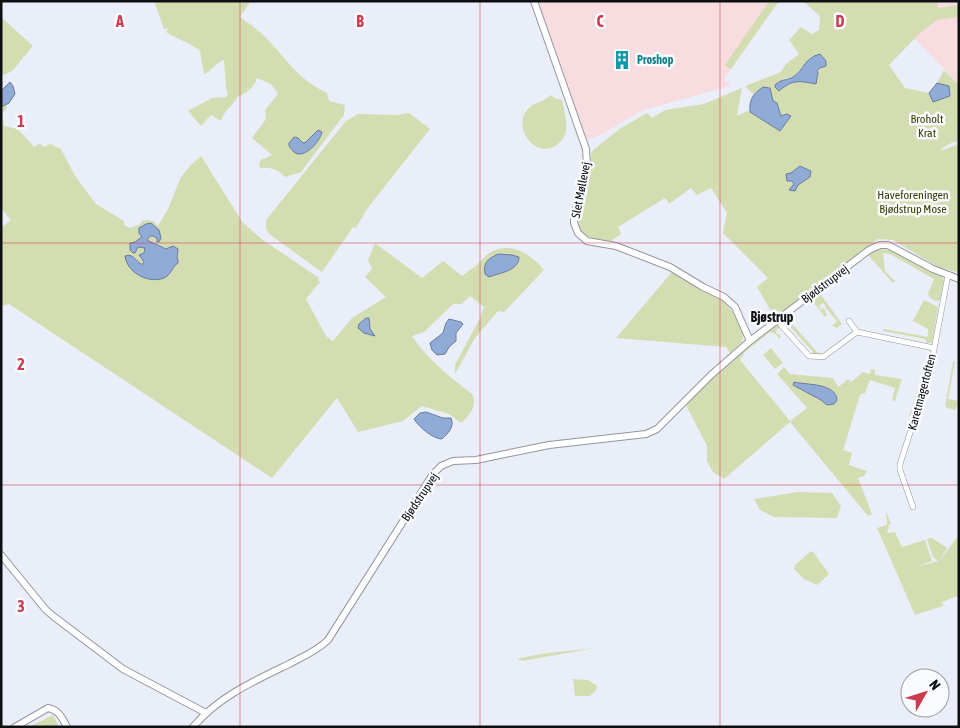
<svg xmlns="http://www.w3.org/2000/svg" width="960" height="728" viewBox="0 0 960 728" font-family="'Asap Condensed',sans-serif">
  <rect width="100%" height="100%" fill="#e9eef9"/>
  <!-- industrial -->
  <path fill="#f7dde0" d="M531,1H779L724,79L731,86L643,110L604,133L581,143Z
    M803,1H959V85L898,21L820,16Z"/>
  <!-- green -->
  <path fill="#d4ddb1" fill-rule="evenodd" d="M154,1H251L240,17C250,24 260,31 268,40C289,62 298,79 327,93L329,101L345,105L344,115L301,172L285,177C278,169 270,167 260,168L259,164L261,160L272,155L252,138L266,119L265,110L278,94L271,84L257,78C254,87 247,94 237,97C234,106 224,109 221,121L211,115L201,126L188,111L212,98L226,97L228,94L226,88L224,60C216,63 212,71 204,74L200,51C191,43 177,39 166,32L169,28L164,29Z
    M769,1H779L731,69L725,65Z
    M803,1H937L938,8L959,5V17L937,20L919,34L889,65L905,88L929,93L933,102L949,86L937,83L944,70L959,85V141L953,142L941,149L943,150L959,144V273L936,266L893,240L878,239L775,318L757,287L768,278L723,233L727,213L711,188L697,195L691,188L669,204L665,198L618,227L621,234L609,242C593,238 578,238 578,218L591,169V154L593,150L621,128L647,113L652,118L665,110L704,104L742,88L737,116L747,111L750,112L781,131C781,120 783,108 773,101L770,88L763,87L753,94L745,86L781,72L786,64L799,54L789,40L801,27L812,34L819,30L820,16ZM822,55L826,66C816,69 816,74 816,84L798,81L788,83L782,79L792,77L795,75L812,56Z
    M1,17L33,46L12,71L4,75L1,72Z
    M551,95L554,98L562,100C564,109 567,121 566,131C565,136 562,141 558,144C536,162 510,126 529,108C534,103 540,102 546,99C547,98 549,96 551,95Z
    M7,104V108L2,113L4,126L18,129L34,147L40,143L43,147L50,144L61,149L75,176L96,204L124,221V225L130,228L139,225L143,220L153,221L158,226L167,211L181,177L190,166L201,156L243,223L263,240L319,278L318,280L320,282L306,299L326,336L333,341L352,318L386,297L365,277L372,269L368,260L375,243L422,278L443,261L462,276C468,271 475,267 481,261C484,258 486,255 489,253C510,240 531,254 544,270L504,312L498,311L475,338L455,374V365L480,318L484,307L470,296L462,304H453L424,332L412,336C427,359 450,377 472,394C478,405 470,415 461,423L449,414L422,406L403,421L358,432L337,398L272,478L9,304L1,306V228L11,220L1,208V107ZM151,223L159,231L160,241L153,235L150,236L147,239L167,249H178C177,257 175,266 171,272C168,277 162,278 157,279C141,280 129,272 127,255L134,257L141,265L144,262L139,257L144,253L145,248L138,247L135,251L130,250L132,242H135L142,237V235Z
    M409,113L430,129L367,209L356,228L353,227L322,272L269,234L266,229V220L346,121L358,114L397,115Z
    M880,249L892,250L942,276L944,281L940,300C935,302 930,299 928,294L934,279L890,254L883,253L885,271L895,281L893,283L868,255Z
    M672,272L700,290L721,299L738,318L743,335L742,342L730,353L726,347L616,338Z
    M819,292L842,324L837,328L832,326L837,321L825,307L826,306L823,303L819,306L821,310L824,308L827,315L825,317L811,299Z
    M924,300L938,307L932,343H927L925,339L883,331L884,329L928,337V329L913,321Z
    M785,316L818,353L820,352L822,355L810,354L813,352L785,321L781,324L778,321Z
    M777,322L780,328L777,329L776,334H779L781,337L779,339L776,334L770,332L745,352L740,360L790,421L807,408L777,374L784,367L790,374L833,378L838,387L848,379L851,382L863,372L870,374L871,369L875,370V375L902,379L895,401L892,400L895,388L870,380L865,393L860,395L843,450L852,453L849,465L867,471L864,476L858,478L872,514L868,516L790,422L724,479L713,472L707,461V446L686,405L711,378Z
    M771,348L783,363L775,369L763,355Z
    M955,361L948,399L959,401L955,410L945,407L953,362Z
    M922,370H927L926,374L913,417L909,416L920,383Z
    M798,492L832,493L841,506L837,518L774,517L760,510L754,499Z
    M886,511L891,524L888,525L889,528L887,530L888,533L895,532L902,547L925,540L932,561L916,567L938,561L933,557L927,539L932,538L947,548L939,561L959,535V601L957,596L942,602L943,606L915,615L877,528L887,525Z
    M811,551L814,553L829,574L817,585L804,579L794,569L795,565Z
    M595,648L522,661L517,659L540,654Z
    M573,679L588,680L597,686L596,690L590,696H575Z
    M53,715L59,727H29Z"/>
  <!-- water -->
  <path fill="#8fabd6" stroke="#687c9c" d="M820,54L826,61V66L820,68L817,71L818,73L816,84C799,81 793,79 779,91L775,87V85C783,78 786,81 793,77C805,69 804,58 820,54Z
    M10,82L13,86L15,94L9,103L1,107V91Z
    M937,83L949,86L950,96L933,102L929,93Z
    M763,87L770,88L773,101L777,103L781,116L787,114L791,116L780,131L750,112C749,99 753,94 763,87Z
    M318,130L322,132C320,141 308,155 298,154C294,153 292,150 289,146V143L294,137L298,138L303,143L306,142Z
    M800,166L811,171L810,177L798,185L795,191L789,190L794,184L792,181H787L786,174L791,173Z
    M151,223L159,230L161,238L159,242H157V238L153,236H150L147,240L166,249L173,246L178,249L177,258L178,260V263C172,267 171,275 164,278C149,284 127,273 125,256C133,253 136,261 141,264H143L144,262L139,255L144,253L145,248L138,247L135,253H133L130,250V243L135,242L142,237L139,233V228L146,224Z
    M498,254L512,255L519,257C519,271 499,273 489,277L485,274C483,262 488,259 498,254Z
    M366,318H369L370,329L375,336L364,333L358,328L359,324Z
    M449,319L461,322L463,324L456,333V341L449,347L445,354L437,355L432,350L430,343L443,333L446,323Z
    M794,382C807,385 836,383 837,400L834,404L827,405L821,400L793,385Z
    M426,412L443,418H451C455,427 448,433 442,439C433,439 419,427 414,419L420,413Z"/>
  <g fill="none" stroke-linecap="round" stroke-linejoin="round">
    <!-- minor casing -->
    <g stroke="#9296a0" stroke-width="6">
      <path id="minor" d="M849,321L857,332
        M781,325L809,356L823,357L857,332L934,348
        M913,507L900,470V464L930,371L948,275"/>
    </g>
    <!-- tertiary casing -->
    <g stroke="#9296a0" stroke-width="8">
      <path id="tertiary" d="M534,1L586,149L587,166L574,217V223L578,233L587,241L616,246L670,267L703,287L724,297L735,307L750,341
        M1,555L46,610L53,616L123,669L206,713
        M15,727L48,708C59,710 62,718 67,727
        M193,727C218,697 254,681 289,664C302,657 317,651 328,640L433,474L441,466L453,461L476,460L549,445L646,434L657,429L711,375L750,341L869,250L880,245H888L933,269L959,279"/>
    </g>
    <!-- minor -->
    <use href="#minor" stroke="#fff" stroke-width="5"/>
    <!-- tertiary -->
    <use href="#tertiary" stroke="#fff" stroke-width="6"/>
  </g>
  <!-- grid -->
  <path fill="none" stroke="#cc3c4e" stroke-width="1" stroke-opacity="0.55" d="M240,1V727M480,1V727M720,1V727M1,243H959M1,485H959"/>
  <!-- icons -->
  <defs>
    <g id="building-bare" transform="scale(1.5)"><path d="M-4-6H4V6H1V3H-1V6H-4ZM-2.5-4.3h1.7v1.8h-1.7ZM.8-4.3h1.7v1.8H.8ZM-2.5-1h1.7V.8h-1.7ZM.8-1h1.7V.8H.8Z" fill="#0f9aa8" stroke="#fafbfe" stroke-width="2.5" paint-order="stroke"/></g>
  </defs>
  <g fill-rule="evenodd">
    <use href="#building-bare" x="622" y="60"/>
  </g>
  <g text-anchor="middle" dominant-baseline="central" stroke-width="5" stroke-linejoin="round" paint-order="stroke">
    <!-- culture labels -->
    <g font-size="12" font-weight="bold" fill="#0d838f" stroke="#fafbfe" text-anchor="start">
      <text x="637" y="60">Proshop</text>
    </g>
    <!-- park labels -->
    <g font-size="12" fill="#373e01" stroke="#fafbfe">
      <text x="927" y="119">Broholt<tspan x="927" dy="14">Krat</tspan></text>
      <text x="913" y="195">Haveforeningen<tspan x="913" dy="14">Bjødstrup Mose</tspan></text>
    </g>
    <!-- street labels -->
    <g font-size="12" fill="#0e0f13" stroke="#fafbfe">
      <text transform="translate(581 190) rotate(-79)">Slet Møllevej</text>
      <text transform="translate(825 284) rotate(-37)">Bjødstrupvej</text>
      <text transform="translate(922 392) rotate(-75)">Karetmagertoften</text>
      <text transform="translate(420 497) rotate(-56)">Bjødstrupvej</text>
    </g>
    <!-- neighbourhood labels -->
    <g font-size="14" font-weight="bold" fill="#0e0f13" stroke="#fafbfe">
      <text x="772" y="317">Bjøstrup</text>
    </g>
  </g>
  <g font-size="16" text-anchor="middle" font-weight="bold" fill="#cc3c4e" stroke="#fafbfe" stroke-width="5" stroke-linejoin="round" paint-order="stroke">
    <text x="120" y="27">A</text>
    <text x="360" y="27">B</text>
    <text x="600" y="27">C</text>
    <text x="840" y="27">D</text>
    <text x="21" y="127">1</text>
    <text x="21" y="370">2</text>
    <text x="21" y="612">3</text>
  </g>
  <!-- border -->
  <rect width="960" height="728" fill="none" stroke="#0e0f13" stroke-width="5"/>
  <!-- north arrow -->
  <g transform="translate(925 693) rotate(51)"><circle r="24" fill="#fafbfe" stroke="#9c9da0"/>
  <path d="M0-4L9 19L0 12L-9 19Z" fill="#cc3c4e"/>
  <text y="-8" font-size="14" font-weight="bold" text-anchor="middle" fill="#0e0f13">N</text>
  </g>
</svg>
